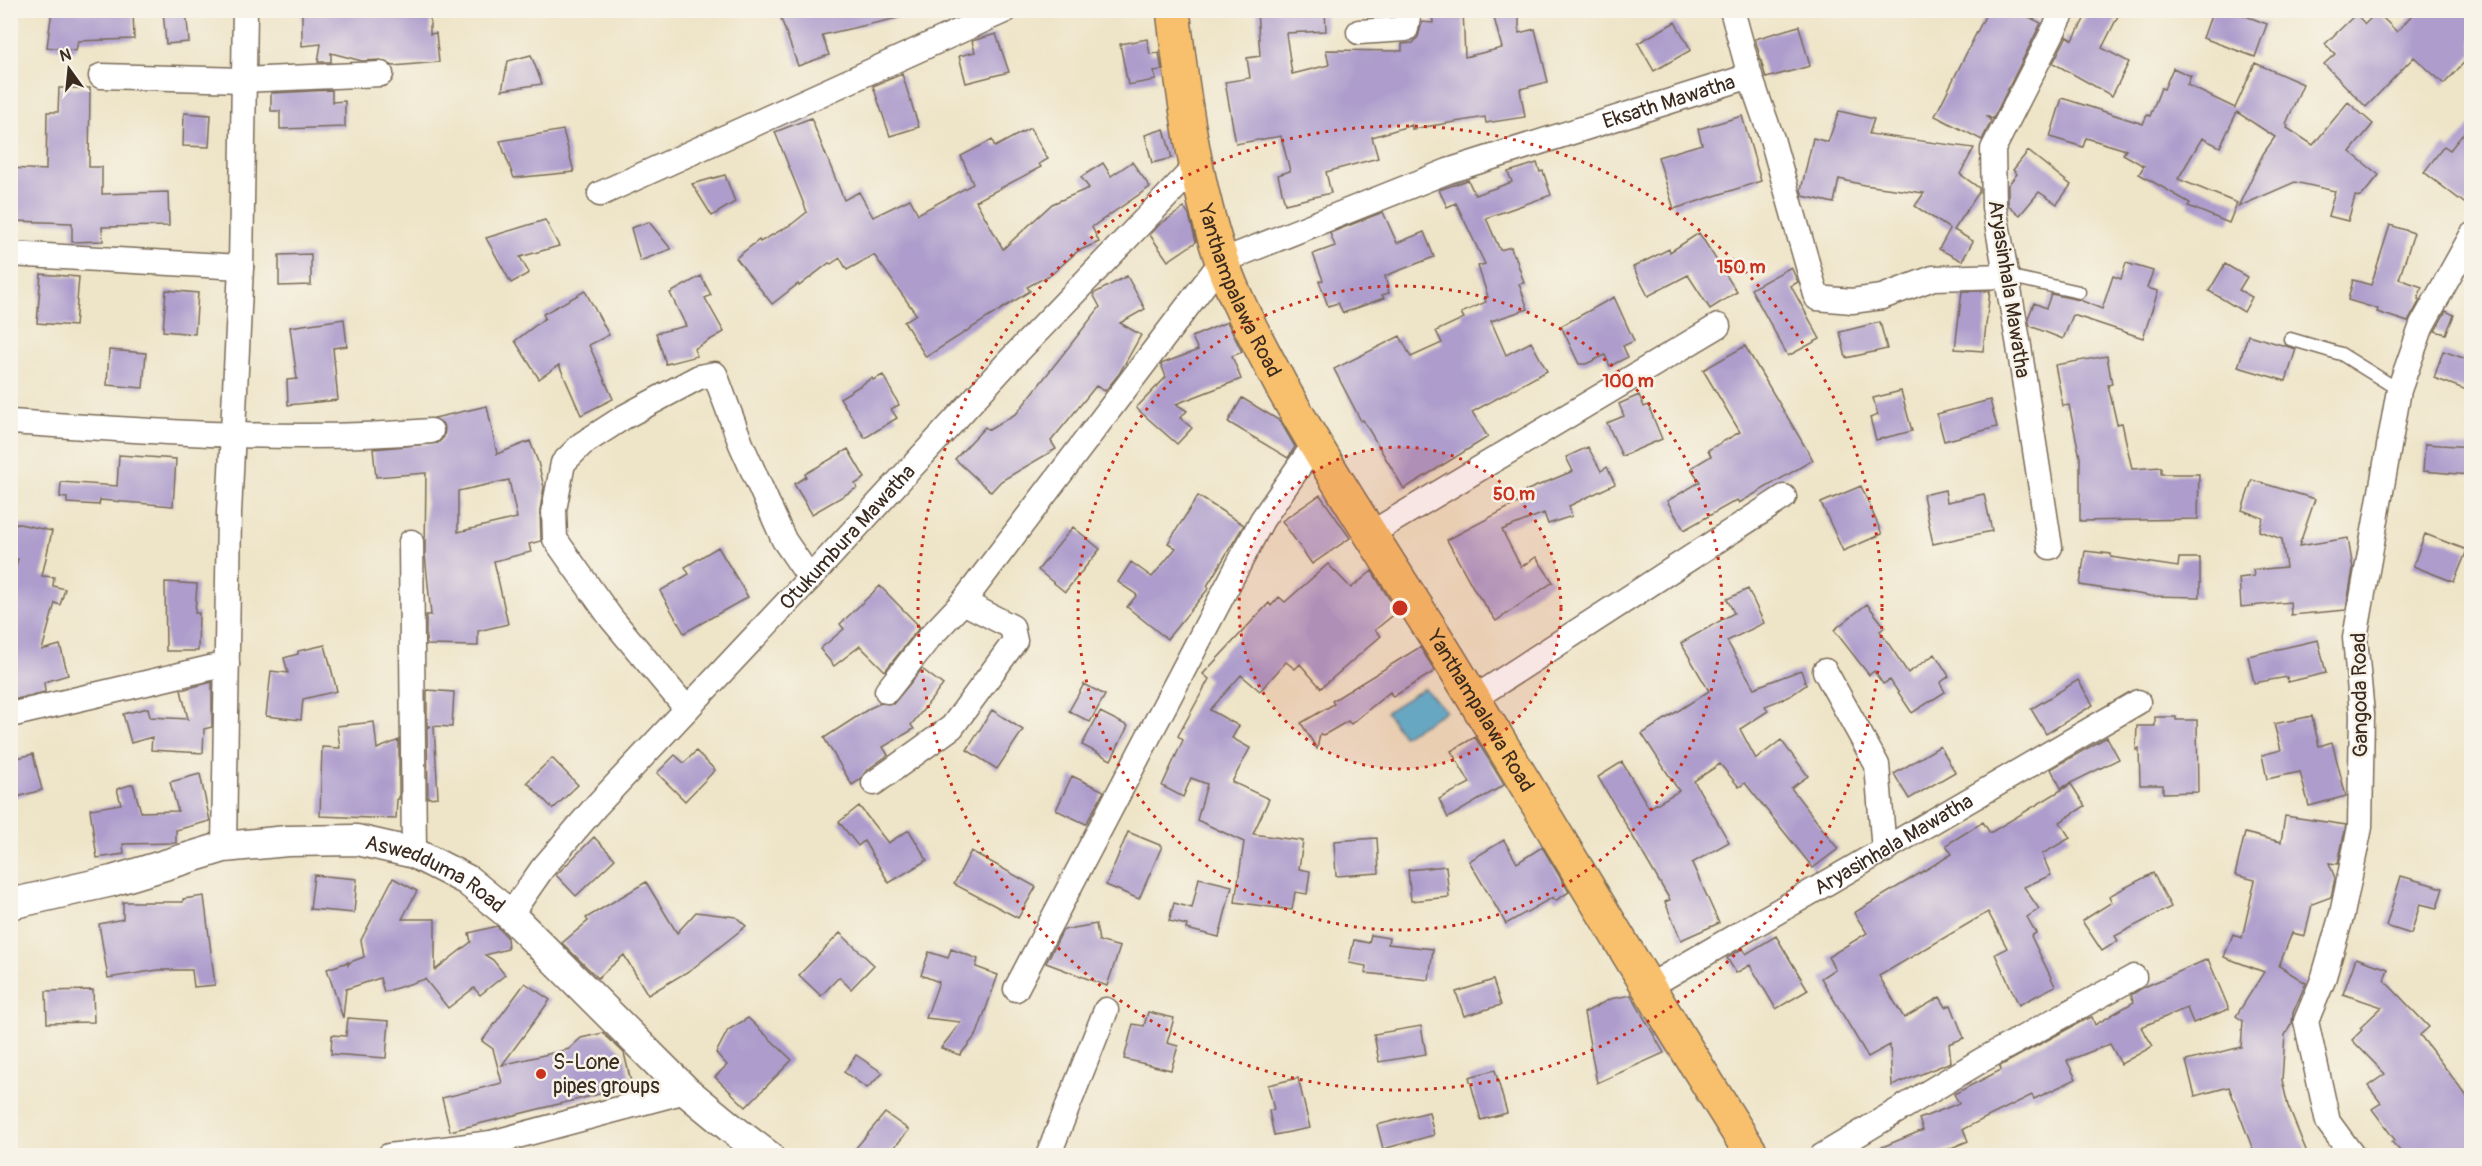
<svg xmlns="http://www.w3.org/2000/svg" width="2482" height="1166" viewBox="0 0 2482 1166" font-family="Pangolin,sans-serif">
  <rect width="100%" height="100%" fill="#f7f3e8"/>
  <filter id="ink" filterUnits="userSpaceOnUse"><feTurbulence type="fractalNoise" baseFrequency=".0167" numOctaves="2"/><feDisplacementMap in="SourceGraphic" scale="12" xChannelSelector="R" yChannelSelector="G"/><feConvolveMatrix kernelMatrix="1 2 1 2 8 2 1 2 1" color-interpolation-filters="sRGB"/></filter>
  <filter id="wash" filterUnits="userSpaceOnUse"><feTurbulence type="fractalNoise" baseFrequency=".008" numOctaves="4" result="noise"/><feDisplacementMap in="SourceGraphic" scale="24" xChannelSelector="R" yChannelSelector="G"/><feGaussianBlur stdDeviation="1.35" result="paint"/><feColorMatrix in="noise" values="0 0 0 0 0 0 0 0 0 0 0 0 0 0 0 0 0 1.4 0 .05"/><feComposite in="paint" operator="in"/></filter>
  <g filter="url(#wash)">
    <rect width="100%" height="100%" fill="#eee4c7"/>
    <!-- water -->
    <path fill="#5bb8d9" stroke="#4b717c" stroke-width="1.5" d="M1424,688L1446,711L1403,736L1386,712Z"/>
    <g id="blocks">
      <!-- building -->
      <path fill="#ad9ccc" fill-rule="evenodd" d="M52,10L95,13V10H133L134,39L78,41L76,51L47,47Z
        M163,10H186L189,42L166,44Z
        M302,10H430V34L436,33L439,62L393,66L381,60L362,61L331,53V62H318L321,44L302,46Z
        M778,10H898V18L822,35L829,55L798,66Z
        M1257,10H1325L1326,31L1286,33L1292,74L1329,65L1326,50L1402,51V44L1413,43L1418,37L1422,22L1433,23L1432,10H1463L1465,57L1502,48L1492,10H1519V33L1535,29L1548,82L1520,89L1525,117L1486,123L1485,117L1412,129V125L1372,137L1378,158L1326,172L1331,193L1285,204L1278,175L1290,171L1281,136L1236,144L1225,82L1250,78L1247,58L1260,56Z
        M1988,10H2015L2041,23L1993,119L1986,116L1991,121L1982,140L1935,116Z
        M2089,10H2121L2102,48L2129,62L2112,96L2053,63L2067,36L2073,40Z
        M2213,10H2230L2267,24L2255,57L2203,38Z
        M2416,10H2472V54L2444,84L2414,57L2366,107L2324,64L2335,54L2325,44L2356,14L2365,24L2377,12L2397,32Z
        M1675,22L1691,50L1654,71L1638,43Z
        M1799,26L1810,66L1766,78L1755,39Z
        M996,34L1009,72L966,83L959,56L975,52L972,41Z
        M1147,39L1150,54L1159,53L1162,70L1154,71L1156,80L1128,85L1120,44Z
        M531,55L542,84L502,90L508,61Z
        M2255,63L2303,84L2286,124L2288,126L2287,128L2313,145L2348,102L2373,124L2350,152L2379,175L2361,197L2355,196L2348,221L2328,216L2335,191L2295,182L2238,207L2263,154L2275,137L2237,112L2220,147L2202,138L2178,179L2237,203L2229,223L2188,206L2190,203L2139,174L2144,166L2123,154L2126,150L2086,138L2083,147L2050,137L2062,98L2143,124L2147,115L2150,116L2161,88L2164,89L2173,68L2191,76L2187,85L2235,108Z
        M902,74L919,127L890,136L873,86Z
        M59,88H90L89,167H102V194L168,192L169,226L102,227L103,241L72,242V223L14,221L15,195H10V168L46,170L47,112H58Z
        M332,90V102L345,101V127L280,129V111H271V93Z
        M1839,111L1874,119L1869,134L1974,148L1960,174L1979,188V192L1954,230L1973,241L1962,261L1939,249L1950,229L1915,206L1924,193L1864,185L1839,179L1834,203L1803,196L1801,190L1813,138L1828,142Z
        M184,113L211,115L209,147L183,146Z
        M1742,116L1761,181L1674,209L1658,157L1702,144L1698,129Z
        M811,118L844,200L859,192L873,217L910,199L918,214L973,184L961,156L992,140L995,147L1030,128L1048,159L1039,164L1041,167L976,201L1003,249L1052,204L1089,188L1081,177L1103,163L1111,176L1132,162L1150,187L1092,227L1099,242L1078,251L1052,274L1027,287L1030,291L926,357L904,322L916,314L874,255L847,270L840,258L831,264L829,263L799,286L798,284L772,304L736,258L759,240L760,242L792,224L807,212L775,132Z
        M2472,123V209L2424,172L2444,146L2450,150Z
        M1164,129L1172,158L1152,163L1145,135Z
        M563,130L574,172L514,178L500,141Z
        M2028,151L2071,185L2057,204L2039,192L2020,215L2008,205V185L2017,174L2013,170Z
        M1537,163L1540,172L1543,171L1551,195L1486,218L1500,250L1511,247L1513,255H1515L1524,283L1519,284L1528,309L1491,321L1506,355L1531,342L1547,371L1472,412L1488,437L1404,489L1363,420L1361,421L1334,369L1400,336L1411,357L1442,343L1436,331L1464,318L1461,313L1486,302L1484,298L1488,297L1478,266L1485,264L1456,203L1447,207L1439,190L1468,180L1475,195L1512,182L1508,172Z
        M725,175L735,202L712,216L692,184Z
        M1184,208L1189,215L1196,242L1168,261L1150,235L1159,225Z
        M1383,212L1397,243L1424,232L1434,257L1385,276L1389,293L1382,295L1384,298L1343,313L1338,303L1328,306L1319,281L1323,280L1313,254L1335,246L1330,233Z
        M545,220L559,246L520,257L529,273L511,283L486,238Z
        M649,222L671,249L640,261L631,228Z
        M2390,225L2414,233L2399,279L2422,287L2418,299L2420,300L2408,322L2377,312L2378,309L2348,300L2353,280L2371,285Z
        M1699,233L1737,292L1710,309L1688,275L1648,296L1633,267L1669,249L1670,252Z
        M311,254V285L279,286V255Z
        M2126,263L2153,271L2147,288L2158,291L2143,338L2073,315L2063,339L2030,326L2028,318L2034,303L2046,308L2051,294L2080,300L2102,309L2113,276L2121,279Z
        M2225,264L2247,277L2239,290L2252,297L2244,312L2209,291Z
        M1791,267L1798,282L1791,286L1820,339L1788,356L1751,289Z
        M41,274L79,277L75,326L37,323Z
        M701,276L711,295L705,298L724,332L694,349L697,356L666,364L656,333L686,326L670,293Z
        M1127,276L1145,309L1120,323L1141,335L1119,374L1105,391L1096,386L1051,441L1056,449L1001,481L991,492L955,459L985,427L989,430L1017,413L1100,307L1093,294Z
        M166,290L198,293L195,334L163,331Z
        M585,291L609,335L589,345L613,399L581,415L559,365L539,379L515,341L545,318L543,314Z
        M1962,291H1990L1983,351L1955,349Z
        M1614,297L1634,341L1623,346L1628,357L1610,366L1605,355L1586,364H1579L1561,326Z
        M2446,311L2454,315L2446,334L2435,331Z
        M344,319L347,346L333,348L338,400L288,405L287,380L297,379L290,327Z
        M1227,322L1242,352L1232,356L1241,379L1176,404L1187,411L1180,418L1192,428L1177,444L1136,408L1166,377L1161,364L1198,350L1192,337Z
        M1880,322L1887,349L1846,358L1840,332Z
        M2248,335L2296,349L2286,381L2238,367Z
        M1745,346L1813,460L1739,503L1737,500L1684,530L1667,501L1700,482L1691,468L1711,456L1708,450L1740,432L1703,370Z
        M109,350L146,353L143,388L107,385Z
        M2443,351L2472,361V392L2434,378Z
        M2107,356L2112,384L2108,385L2117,424L2122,423L2132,469L2161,467V474H2199L2198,519L2080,521V457L2069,405L2063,406L2055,365Z
        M883,375L899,405L891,409L897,418L865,438L840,398L872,378L873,380Z
        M1901,391L1912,431L1876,440L1870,418L1878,415L1873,398Z
        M1639,395L1644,407L1648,405L1662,439L1622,456L1607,423L1624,416L1619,404Z
        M1242,398L1280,421L1295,447L1288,458L1228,422Z
        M1990,400L1997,427L1944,441L1937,414Z
        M487,406L497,454L530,441L538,462L544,487L540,510L541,541L529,544L531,552L494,561L508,624L478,631V646L426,645V615H431L425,554L426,473L376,477L373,449L438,443L444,437L445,429L442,423L434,418ZM509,480L517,518L458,532V491Z
        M2425,444L2472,447L2470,475L2423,471Z
        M1588,447L1601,471L1607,467L1615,484L1569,506L1572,516L1548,524L1544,513L1502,530L1521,567L1536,557L1553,582L1496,621L1475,591L1447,540L1521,501L1518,494L1573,471L1566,457Z
        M848,449L865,478L855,484L857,488L812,514L794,484L806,477L805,474Z
        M119,455L176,459L173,506L100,500L99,505L67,503V498L60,497L61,482L117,486Z
        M2252,480L2315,499L2299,546L2348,538L2353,569L2346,610L2291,615L2290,602L2241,607L2239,578L2254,576L2253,570L2286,567L2282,539L2259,531L2263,518L2242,510Z
        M1861,486L1882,534L1843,551L1821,503Z
        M1945,490L1947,502L1984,494L1992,531L1933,544L1923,495Z
        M1320,495L1350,538L1312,564L1282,521Z
        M1198,496L1244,525L1207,586L1209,588L1167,639L1127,607L1137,595L1118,582L1131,562L1152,577L1176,548L1168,543Z
        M15,523L52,531L42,576L54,577L53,586L65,589L60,605L55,603L42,650L60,645L68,675L44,682L45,692L13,700L10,588L18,559L10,558V545Z
        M1073,527L1100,549L1065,592L1038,570Z
        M2425,534L2467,550L2454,582L2413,566Z
        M718,547L748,597L684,633L660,591L689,574L685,567Z
        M2085,551L2111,554V557L2178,567L2179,558H2200V597L2151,596L2080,585Z
        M1328,564L1351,588L1372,571L1397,612L1375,630L1381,636L1321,688L1300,664L1295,669L1286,662L1260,691L1241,675L1210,710L1239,726L1232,738L1250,748L1232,782L1269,799L1253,834L1303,841L1299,869L1310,871L1307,894L1295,892L1292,910L1235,902L1244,842L1197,820L1207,784L1191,778L1183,797L1162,786L1183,740L1178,736L1209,679L1203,674L1269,603L1271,606L1279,597L1285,602Z
        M165,582L197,584L195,613H199L198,651H166Z
        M880,586L920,627L885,671L860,646L834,666L820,649L844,629L840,624Z
        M1748,589L1764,623L1727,641L1754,688L1801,670L1806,685L1790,696L1765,706L1768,711L1740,729L1756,759L1781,740L1808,776L1791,788L1838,849L1813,868L1745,783L1739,787L1720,764L1694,781L1729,842L1692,863L1719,923L1681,940L1665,902L1670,900L1598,777L1622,762L1649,808L1679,791L1642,734L1709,691L1681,643L1734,613L1727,599Z
        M1867,604L1885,627L1880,631L1908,673L1935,654L1949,676L1940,683L1945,692L1912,713L1890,680L1883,684L1874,671L1869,675L1834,630Z
        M2318,640L2326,673L2288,682L2287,677L2254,683L2248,656Z
        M325,645L337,691L303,699L301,720L266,716L271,671L288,673L284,658L298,654V651Z
        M1420,647L1435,671L1393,697L1390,692L1351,724L1348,721L1324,735L1320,734L1317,749L1301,723L1334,704L1332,701Z
        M922,669L943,685L911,725L914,729L883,747L888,755L866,771L860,780L852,785L824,738L870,708L881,703L893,704Z
        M2078,680L2093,705L2046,734L2031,709Z
        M212,682V727L204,729L203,753L151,750L152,737L131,743L123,714L148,708L150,717L188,719L181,690Z
        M1084,684L1105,695L1090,722L1069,711Z
        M427,690L454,692L452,727L434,726L438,797L428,798L427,728L431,726H427Z
        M992,710L1023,730L997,769L967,750Z
        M1100,712L1128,726L1111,760L1082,745Z
        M2312,716L2319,746L2332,742L2346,796L2309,806L2300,772L2267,779L2262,755L2281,750L2274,724Z
        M2155,717H2176V720H2197L2198,792L2163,793V785H2140L2139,748L2136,750L2137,726H2155Z
        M374,722L377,749L399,740V799H397L396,819L320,816L322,747L340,748L337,726Z
        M1475,737L1504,785L1448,818L1439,799L1470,783L1451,751Z
        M2107,737L2119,759L2061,788L2051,769Z
        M1940,746L1955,772L1909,799L1894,774Z
        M696,751L715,770L685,801L657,773L675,755L684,763Z
        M33,754L42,790L10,799V760Z
        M552,758L578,785L553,809L527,782Z
        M200,774L210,821L176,830V843L123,844L124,854L97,858L90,809L121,804L117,789L133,784L141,812L178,811L170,782Z
        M1072,776L1104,791L1086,824L1056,810Z
        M2071,784L2085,806L2060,822L2070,838L2042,854L2051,875L2024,887L2039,909L2027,917L2036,933L2031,936L2055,986L2019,1005L1995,954L2007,948L1988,912L1879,976L1904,1018L1940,997L1946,1007L1951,1005L1964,1038L1949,1044L1951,1062L1892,1086L1890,1045L1868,1057L1821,978L1835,969L1828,957L1867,933L1854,913L1952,854L1946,845L1983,822L1990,833Z
        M859,806L888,843L909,830L927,860L889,883L864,841L858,846L839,822Z
        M2285,816L2346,825L2338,864L2329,863L2335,878L2331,897L2312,904L2305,936L2292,933L2279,966L2306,983L2293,1013L2292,1023L2285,1035L2282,1080L2288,1106L2308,1155H2255L2229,1087L2195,1096L2186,1061L2241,1047L2243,1021L2236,1016L2264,972L2224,957L2233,934L2242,938L2255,880L2235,875L2245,833L2281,842Z
        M1128,832L1162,846L1139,899L1106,885Z
        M594,837L615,859L576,896L556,875Z
        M1377,838L1379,873L1336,876L1334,841Z
        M1504,840L1517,863L1542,847L1569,892L1555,901L1553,897L1506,924L1469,861Z
        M971,851L1036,887L1018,918L954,884Z
        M1446,866L1449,897L1411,901L1408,870Z
        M2153,873L2171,907L2115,936L2118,941L2102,951L2082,921L2112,902L2109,896Z
        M314,875L357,879L354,913L310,909Z
        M2401,876L2443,888L2437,908L2420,904L2411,934L2386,926Z
        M393,878L417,891L402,919H435V970L471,942L469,933L497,926L507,937L508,949L485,955L493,960L505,975L480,995L474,988L448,1008L425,979L384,992L380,978L346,989L343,1018L327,969L348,962V965L350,962L364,957L361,940Z
        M1199,878L1232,886L1219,937L1186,929L1187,925L1169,921L1174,903L1192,908Z
        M646,882L677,933L696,912L736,917L746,926L692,969L648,995L624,955L598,978L562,943L588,921L586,918Z
        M204,896L215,985L194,987L192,970H158L108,978L99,924L123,919V902H183V899Z
        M1096,924L1099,941L1120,947L1107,986L1046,963L1063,930Z
        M840,933L874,965L851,989L839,977L821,996L799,975Z
        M1371,935L1389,938L1388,944L1433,949L1429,980L1365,973L1366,966L1349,963L1354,940L1369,943Z
        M1776,936L1808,990L1776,1009L1750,965L1736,973L1727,958L1743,948L1746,954Z
        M951,949L978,959L976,967L998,975L977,1034L960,1055L941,1048L961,1022L926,1018L939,982L921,975L929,952L948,958Z
        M2356,958L2388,969L2384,980L2429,1027L2420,1035L2466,1095L2472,1109V1155H2404L2392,1142L2395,1140L2372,1109L2381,1103L2368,1086L2385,1074L2352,1040L2362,1030L2360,1028L2382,1007L2343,994Z
        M2208,959L2229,1009L2193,1023L2187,1008L2141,1027L2153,1046L2121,1064L2110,1044L2067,1061L2076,1079L2034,1099L2032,1095L1963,1129L1968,1141L1934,1155H1863L1923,1130L1919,1119L1959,1103L1954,1094L2001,1070L2000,1066L2086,1019L2092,1017L2095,1025L2134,1002L2131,995L2142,988Z
        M1493,980L1501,1005L1464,1016L1456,992Z
        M525,983L550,1000L502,1065L569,1049L581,1038L603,1033L624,1053L632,1086L450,1131L442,1098L502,1083L493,1049L482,1041Z
        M93,990L94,1022L47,1023L46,991Z
        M1631,995L1664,1053L1597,1083L1584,1013L1610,999Z
        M1148,1012L1174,1018L1167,1043L1178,1046L1171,1070L1124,1059L1133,1024L1144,1026Z
        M348,1018L389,1021L386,1058L331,1054L332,1035L346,1036Z
        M748,1018L792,1060L746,1107L715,1077L727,1065L716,1053L728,1030Z
        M1421,1026L1426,1054L1379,1062L1374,1034Z
        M856,1055L883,1073L867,1088L844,1072Z
        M1495,1070L1507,1113L1481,1120L1469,1077Z
        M1298,1078L1310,1128L1274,1135L1269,1111L1274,1110L1268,1085Z
        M1429,1112L1434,1135L1383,1149L1377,1125Z
        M885,1113L909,1130L888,1155H850Z"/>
    </g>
  </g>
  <g filter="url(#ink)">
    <use href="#blocks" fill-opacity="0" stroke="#7a6b59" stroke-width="1.5"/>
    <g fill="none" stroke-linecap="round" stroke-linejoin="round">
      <!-- service casing -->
      <g stroke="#7a6b59" stroke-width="15">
        <path id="service" d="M2007,276L2079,292
          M2290,339L2341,354L2399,390"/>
      </g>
      <!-- minor casing -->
      <g stroke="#7a6b59" stroke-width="27">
        <g id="minor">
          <path d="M1732,10L1750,76"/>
          <path d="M1359,32L1406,29L1409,10"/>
          <path d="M101,76L243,80L381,74"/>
          <path d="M600,194L1006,10"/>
          <path d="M10,254L241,267"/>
          <path d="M10,422C151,431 290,443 431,431"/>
          <path d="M1370,534L1718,326"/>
          <path d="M411,542L414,853"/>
          <path d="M2050,547L2018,340L1994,207L1993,149L2064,10"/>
          <path d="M1825,671L1877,765L1884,851"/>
          <path id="s1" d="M887,691L928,639L963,602L1222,261L1448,171L1750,76L1772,139L1817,298L1852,301L1882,297L1933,278L2007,276"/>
          <path d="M1473,699L1784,497"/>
          <path d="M687,709L611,618L576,569L555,539L554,510L563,463L582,444L624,417L699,377L715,374L741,444L784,540L810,578"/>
          <path d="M10,715L227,664"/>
          <path d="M874,783L952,727L1015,641L1012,627L963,602"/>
          <path d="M224,847L229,513L241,267L245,10"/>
          <path id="s2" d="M510,915L542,869L596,806L810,578L1009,361L1195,167"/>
          <path id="s3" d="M1648,987L2138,702"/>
          <path d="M1016,989L1262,520L1314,445"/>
          <path d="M389,1156L491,1143L686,1091"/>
          <path d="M1048,1156L1106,1010"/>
          <path d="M1822,1156L1982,1060L2134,977"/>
          <path d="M2353,1156L2328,1122L2306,1021L2323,980L2342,914L2360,827L2362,714L2355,638L2399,390L2422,325L2472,235"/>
        </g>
      </g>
      <!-- tertiary casing -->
      <g stroke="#7a6b59" stroke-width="33">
        <g id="tertiary">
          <path id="s4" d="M10,904L112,881L224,847L287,841L357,840L414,853L467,880L510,915L686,1091L731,1128L768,1156"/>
        </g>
      </g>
      <!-- primary casing -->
      <g stroke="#7a6b59" stroke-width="36">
        <g id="primary">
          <path id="s5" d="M1173,10C1183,95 1194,178 1221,259C1236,304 1261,347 1283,389C1332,476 1387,560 1440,644C1545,814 1646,987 1753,1156"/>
        </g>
      </g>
      <!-- service -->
      <use href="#service" stroke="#fff" stroke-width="12"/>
      <!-- minor -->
      <use href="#minor" stroke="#fff" stroke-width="24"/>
      <!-- tertiary -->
      <use href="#tertiary" stroke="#fff" stroke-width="30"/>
      <!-- primary -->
      <use href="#primary" stroke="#f8bf6c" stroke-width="33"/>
    </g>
  </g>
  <!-- distance rings -->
  <circle cx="1400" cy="608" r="161" fill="#c8321e" fill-opacity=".12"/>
  <g fill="none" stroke="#c8321e" stroke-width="3" stroke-dasharray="3 6">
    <circle cx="1400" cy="608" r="161"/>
    <circle cx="1400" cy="608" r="322"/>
    <circle cx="1400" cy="608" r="482"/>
  </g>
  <!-- markers -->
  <circle fill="#c8321e" stroke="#f7f3e8" stroke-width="2" cx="541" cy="1074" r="6"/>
  <g text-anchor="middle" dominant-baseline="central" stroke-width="5" stroke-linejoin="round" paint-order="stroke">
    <!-- street labels -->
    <g font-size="21" fill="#3b2a1e" stroke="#f7f3e8">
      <text stroke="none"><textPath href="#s1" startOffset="1020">Eksath Mawatha</textPath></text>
      <text stroke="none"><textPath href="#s5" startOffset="290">Yanthampalawa Road</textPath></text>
      <text transform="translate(2009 289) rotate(81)">Aryasinhala Mawatha</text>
      <text stroke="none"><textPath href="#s2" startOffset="507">Otukumbura Mawatha</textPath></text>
      <text transform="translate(2360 695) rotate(-91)">Gangoda Road</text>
      <text stroke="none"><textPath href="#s5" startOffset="776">Yanthampalawa Road</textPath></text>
      <text stroke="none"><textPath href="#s3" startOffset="284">Aryasinhala Mawatha</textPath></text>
      <text stroke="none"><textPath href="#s4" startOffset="441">Aswedduma Road</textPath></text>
    </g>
    <!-- poi labels -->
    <g font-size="21" fill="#3b2a1e" stroke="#f7f3e8" text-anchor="start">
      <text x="553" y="1062">S-Lone<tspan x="553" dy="24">pipes groups</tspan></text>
    </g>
  </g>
  <circle cx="1400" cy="608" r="9" fill="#c8321e" stroke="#f7f3e8" stroke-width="3"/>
  <g font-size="18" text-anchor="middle" font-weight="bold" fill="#c8321e" stroke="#f7f3e8" stroke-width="5" stroke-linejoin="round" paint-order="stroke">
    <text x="1741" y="273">150 m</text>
    <text x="1628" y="387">100 m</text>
    <text x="1514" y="500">50 m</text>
  </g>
  <!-- margin -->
  <rect width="2482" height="1166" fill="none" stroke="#f7f3e8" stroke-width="36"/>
  <!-- north arrow -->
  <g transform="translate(69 69) rotate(345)" stroke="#f7f3e8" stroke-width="4.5" paint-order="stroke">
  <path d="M0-4.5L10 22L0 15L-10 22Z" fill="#3b2a1e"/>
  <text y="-9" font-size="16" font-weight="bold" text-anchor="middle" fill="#3b2a1e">N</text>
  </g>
</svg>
